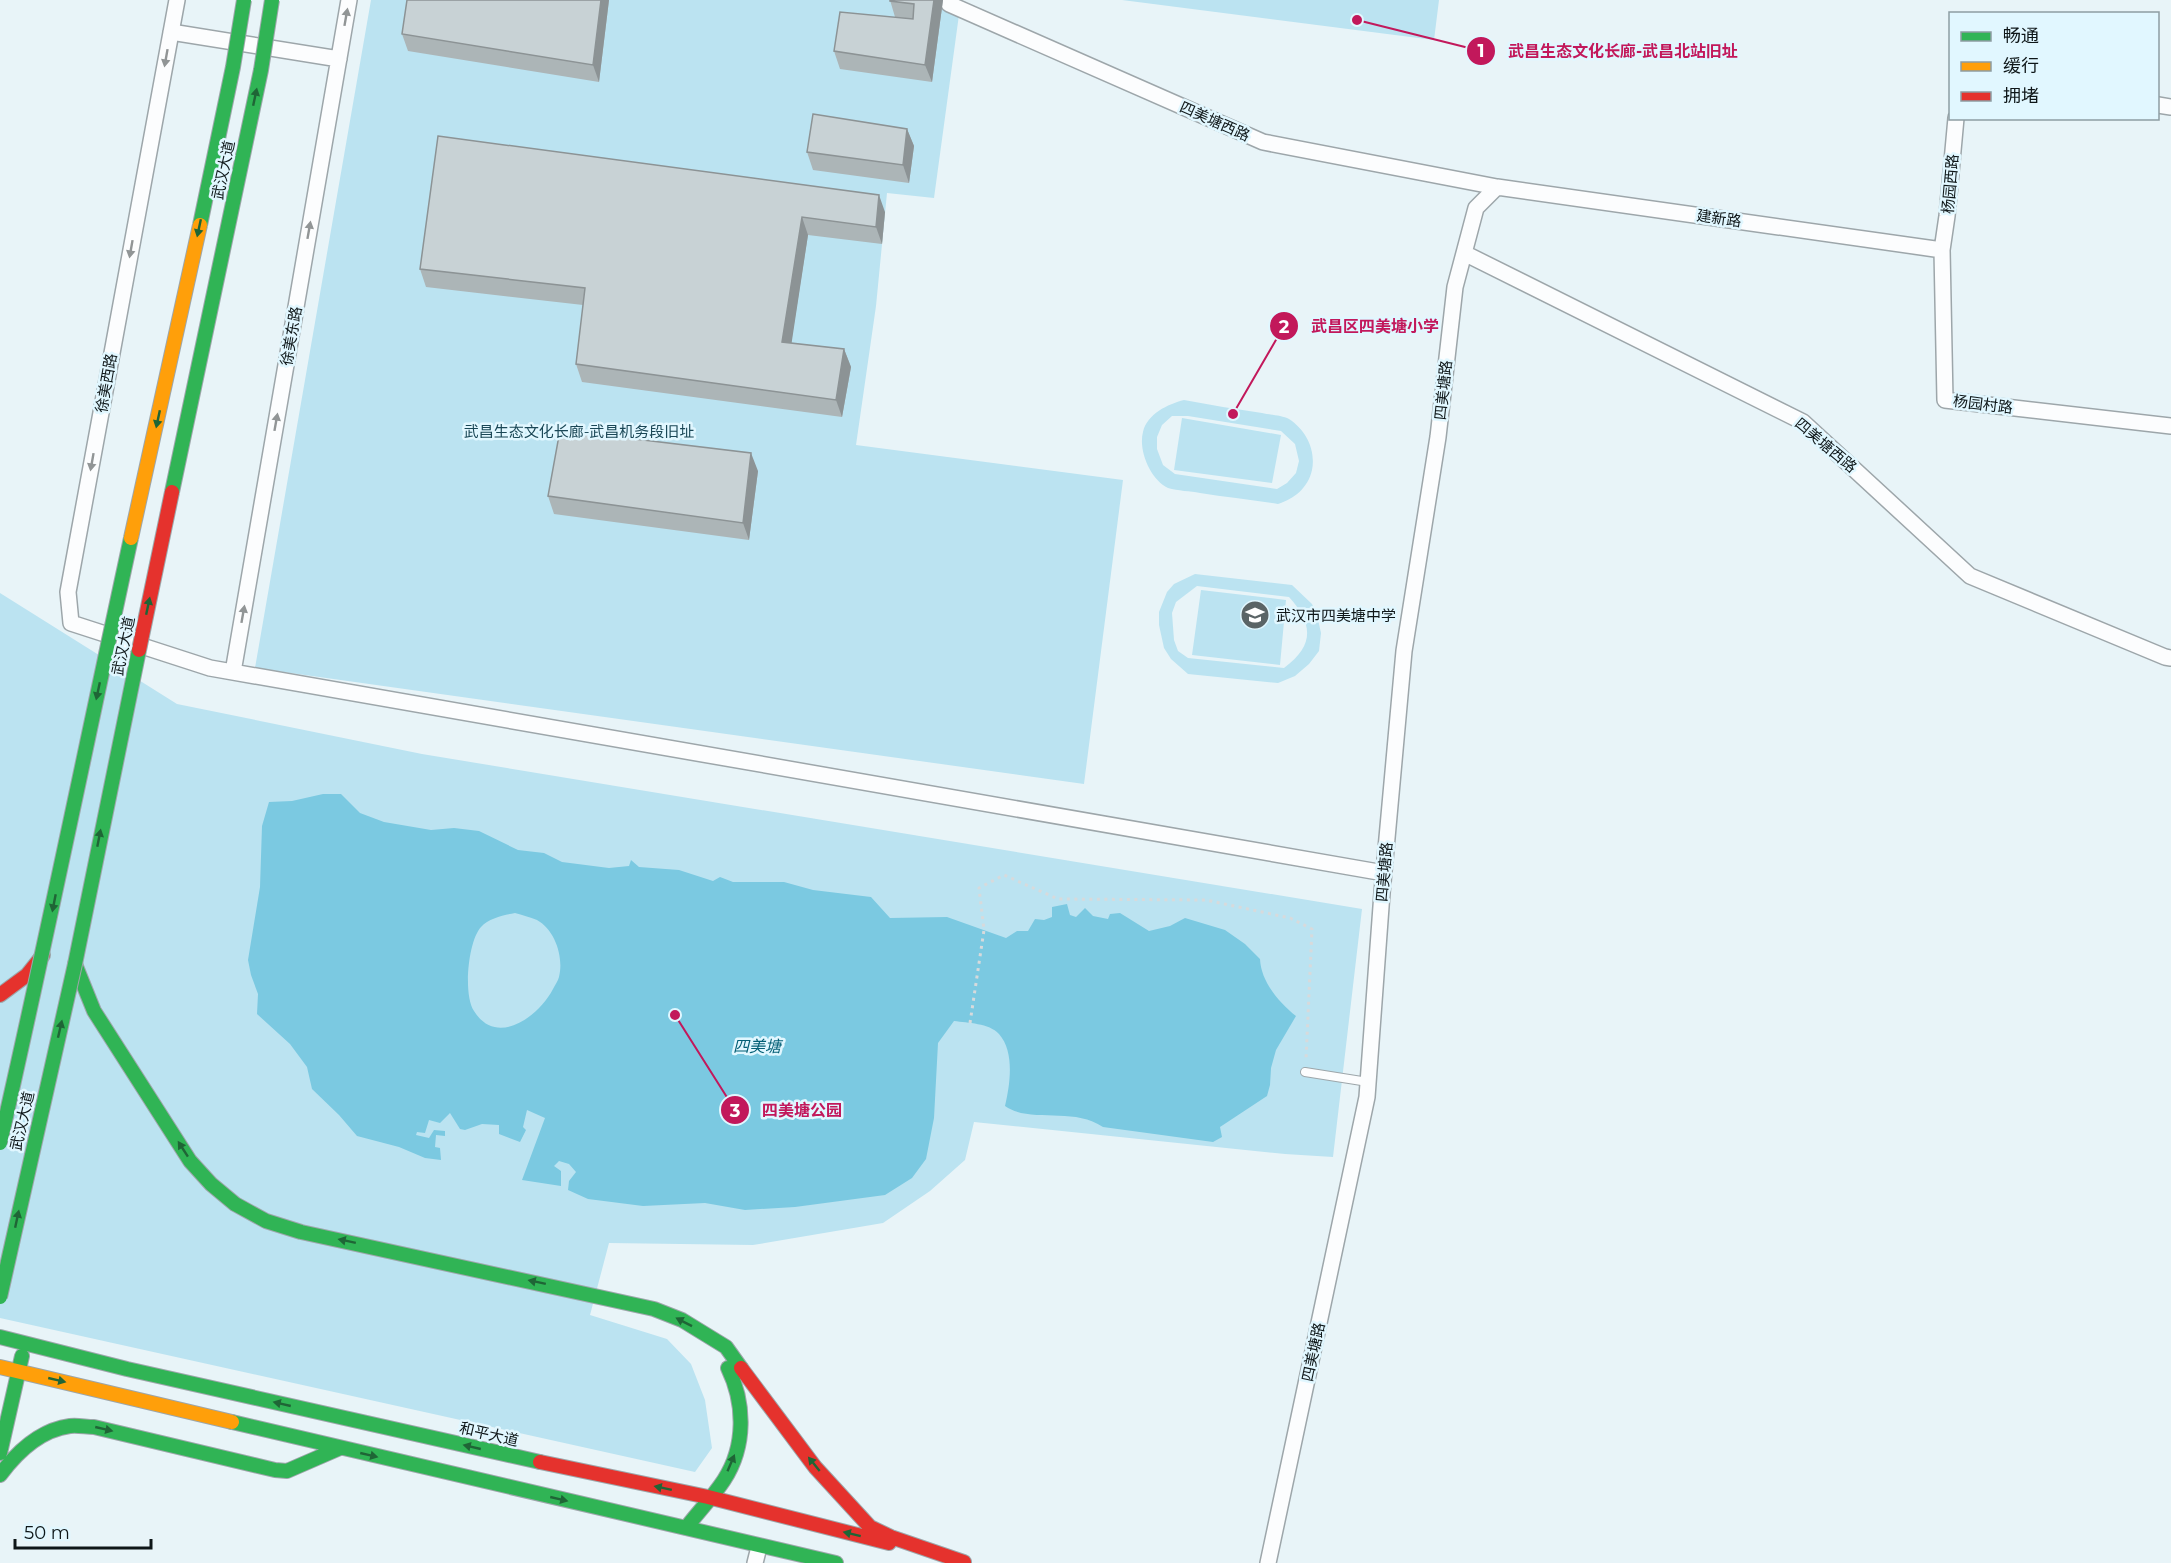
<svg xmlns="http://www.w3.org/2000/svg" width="2171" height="1563" viewBox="0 0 2171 1563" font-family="Montserrat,'Noto Sans SC',sans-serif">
  <rect width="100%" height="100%" fill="#e8f4f8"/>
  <!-- green -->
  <path fill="#bbe3f1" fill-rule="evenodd" d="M371,0H961L934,198L887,193L876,306L856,445L1123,480L1084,784L255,668Z
    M1122,0H1439L1434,40Z
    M1184,400C1210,405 1236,409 1262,413C1270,415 1282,415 1289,419C1306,430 1316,450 1312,470C1308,488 1294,499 1278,504C1252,500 1226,497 1200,493C1190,491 1178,491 1168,488C1151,480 1138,451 1143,432C1147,414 1168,404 1184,400ZM1172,416H1188L1281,431L1295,444L1299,461L1296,473L1287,483L1277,489L1175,474L1163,465L1157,449V437L1162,425Z
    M1182,418L1281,435L1272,483L1174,470Z
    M1195,574L1292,585L1312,604L1317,615L1321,633L1319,651L1309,664L1295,676L1278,683L1188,674L1171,659L1164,648L1159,625V612L1167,592L1174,584ZM1197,586L1289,597C1313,624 1315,645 1284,668L1188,658L1178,651L1174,640L1172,613L1176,602Z
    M1201,590L1286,600L1280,665L1192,655Z
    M0,593L177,704L422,754L1362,909L1333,1157L1285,1154L974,1122L965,1160L930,1191L883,1223L753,1245L609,1243L590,1315L667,1339L691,1364L705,1400L712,1448L695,1472L0,1318Z"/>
  <!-- water -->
  <path fill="#7bc9e1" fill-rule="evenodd" d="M323,794H341L360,813L384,822L431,830L454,828L479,831L518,850L544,853L562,862L609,868L629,866L631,860L639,867L679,870L713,881L720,877L733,882H784L813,890L871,897L890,918L947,917L1006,938L1017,931H1028L1035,919L1044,920L1052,917V907L1067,904L1070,915L1076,917L1085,908L1093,916L1108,919L1110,914L1120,913L1149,931L1170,926L1185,918L1225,930L1245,944L1260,959C1261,982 1279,1002 1296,1016L1276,1050L1271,1068L1270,1085L1267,1096L1220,1127L1222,1137L1213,1142L1103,1127C1072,1106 1031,1124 1005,1106C1010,1085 1015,1052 999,1034C989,1023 968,1023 954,1021L938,1043L934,1118L926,1159L912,1178L885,1195L795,1207L745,1210L705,1203L643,1206L588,1199L568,1190L569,1181L576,1172L569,1164L559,1161L554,1166L561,1171V1186L522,1180L545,1118L527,1110L523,1127L526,1130L520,1142L499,1134V1125L482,1124L465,1130L460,1129L450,1113L440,1123L429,1120L425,1133L417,1132L416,1135L429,1138L434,1130L445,1131V1136L436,1135L435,1147L440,1148L441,1160L425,1158L399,1147L357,1136L339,1115L312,1089L307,1067L290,1044L257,1014L258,994L251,975L248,960L260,887L262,826L269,802L292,801ZM515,913C522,915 530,917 537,920C555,930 564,957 559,977C558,981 555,985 553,989C539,1016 497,1048 474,1011C463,995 468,941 481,927C489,918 504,915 515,913Z"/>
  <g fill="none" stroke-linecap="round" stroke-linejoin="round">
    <!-- lane casing -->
    <g stroke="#9da6aa" stroke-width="10">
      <path id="lane" d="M1305,1072L1368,1082"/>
    </g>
    <!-- street casing -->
    <g stroke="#9da6aa" stroke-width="18">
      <path id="street" d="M177,0L68,592L71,623L210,668L1384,873
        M949,4L1263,142L1497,187L1942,250
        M171,32L339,59
        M2158,105L2171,107
        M1956,118L1947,216L1942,250L1945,400L2171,426
        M1464,253L1803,422L1970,576L2165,657L2171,658
        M233,672L349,0
        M755,1563L759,1547
        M1268,1563L1367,1097L1382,893L1404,651L1438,437L1455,287L1476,208L1497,187"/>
    </g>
    <!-- fast casing -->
    <g stroke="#9da6aa" stroke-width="16">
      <path id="fast" d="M75,964L94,1011L190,1161L211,1184L235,1204L266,1221L301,1232L654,1309L682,1320L726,1347L741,1368
        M0,1337L127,1369L540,1462
        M232,1422L836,1563
        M0,1453L22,1356
        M0,1475C17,1452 40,1430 70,1426C78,1425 86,1427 94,1427L275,1470L287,1471L340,1448
        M686,1528C698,1512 713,1497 724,1480C746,1446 745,1403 728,1368"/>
    </g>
    <!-- slow casing -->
    <g stroke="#9da6aa" stroke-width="16">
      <path id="slow" d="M0,1367L232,1422"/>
    </g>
    <!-- jam casing -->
    <g stroke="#9da6aa" stroke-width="16">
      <path id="jam" d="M0,995L27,975L43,955
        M741,1368L815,1467L870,1527L891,1537L964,1562
        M540,1462L708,1497L889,1543"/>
    </g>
    <!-- path -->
    <path stroke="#d7dadc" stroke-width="3" stroke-dasharray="3 4.5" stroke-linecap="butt" d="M970,1023L984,930L979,888L1004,875L1058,899L1206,900L1290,918L1312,929L1306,1059"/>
    <!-- lane -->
    <use href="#lane" stroke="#fcfdfe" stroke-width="8"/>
    <!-- street -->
    <use href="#street" stroke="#fcfdfe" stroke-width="15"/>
    <!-- fast -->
    <use href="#fast" stroke="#30b455" stroke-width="14"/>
    <!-- slow -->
    <use href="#slow" stroke="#ff9f0a" stroke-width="14"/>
    <!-- jam -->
    <use href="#jam" stroke="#e5322d" stroke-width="14"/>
    <!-- fast-bridge casing -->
    <g stroke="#9da6aa" stroke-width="16" stroke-linecap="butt">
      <path id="fast-bridge" d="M200,225L233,67L244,0
        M172,492L261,70L272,0
        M0,1143C46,942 87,740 131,538
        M0,1297L75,964L139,650"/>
    </g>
    <!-- slow-bridge casing -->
    <g stroke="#9da6aa" stroke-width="16" stroke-linecap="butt">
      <path id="slow-bridge" d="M131,538L200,225"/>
    </g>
    <!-- jam-bridge casing -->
    <g stroke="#9da6aa" stroke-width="16" stroke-linecap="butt">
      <path id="jam-bridge" d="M139,650L172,492"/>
    </g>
    <!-- fast-bridge -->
    <use href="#fast-bridge" stroke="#30b455" stroke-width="14"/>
    <!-- slow-bridge -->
    <use href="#slow-bridge" stroke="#ff9f0a" stroke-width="14"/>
    <!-- jam-bridge -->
    <use href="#jam-bridge" stroke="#e5322d" stroke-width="14"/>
  </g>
  <!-- wall -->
  <path fill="#acb5b7" d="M407,0H609L599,82L408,51L402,34Z
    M890,0H943L932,82L840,69L834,51L895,17Z
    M907,129L914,146L909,183L813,170L807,152Z
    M438,136L885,212L882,244L808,235L791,343L844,349L851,367L842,417L582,382L576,364L583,305L426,287L420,269Z
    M758,471L749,540L554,514L548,496Z"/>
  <!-- shaded-wall -->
  <path fill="#8c9395" d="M601,0H609L599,82L593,65Z
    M934,0H943L932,82L925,65Z
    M907,129L914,146L909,183L903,165Z
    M879,195L885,212L882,244L876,227Z
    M802,217L808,235L789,360L782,342Z
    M844,349L851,367L842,417L836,400Z
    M751,453L758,471L749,540L743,523Z"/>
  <!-- building -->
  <path fill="#c8d2d5" stroke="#8c9395" stroke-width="1.5" d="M407,0H601L593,65L402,34Z
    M890,0H934L925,65L834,51L840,12L913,19L914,4L890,1Z
    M813,114L907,129L903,165L807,152Z
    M438,136L879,195L876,227L802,217L782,342L844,349L836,400L576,364L585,288L420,269Z
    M560,430L751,453L743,523L548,496Z"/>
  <!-- one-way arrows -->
  <defs><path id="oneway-solid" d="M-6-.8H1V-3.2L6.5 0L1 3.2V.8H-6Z" transform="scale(1.5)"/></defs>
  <g fill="#919596">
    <use href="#oneway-solid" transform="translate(346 17) rotate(-80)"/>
    <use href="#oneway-solid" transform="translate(166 58) rotate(100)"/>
    <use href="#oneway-solid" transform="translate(309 230) rotate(-80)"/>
    <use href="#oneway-solid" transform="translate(131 249) rotate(100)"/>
    <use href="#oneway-solid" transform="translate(276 422) rotate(-80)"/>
    <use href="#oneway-solid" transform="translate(92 462) rotate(100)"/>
    <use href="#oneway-solid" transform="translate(243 614) rotate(-80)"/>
  </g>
  <g fill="#1f6536">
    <use href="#oneway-solid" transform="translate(255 97) rotate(-78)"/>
    <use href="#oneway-solid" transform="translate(199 228) rotate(102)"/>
    <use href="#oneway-solid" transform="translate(158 419) rotate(102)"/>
    <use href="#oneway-solid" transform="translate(148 606) rotate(-78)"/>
    <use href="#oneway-solid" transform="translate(98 691) rotate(102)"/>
    <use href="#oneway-solid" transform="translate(99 838) rotate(-79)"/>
    <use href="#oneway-solid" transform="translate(54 903) rotate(101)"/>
    <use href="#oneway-solid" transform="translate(60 1029) rotate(-77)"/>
    <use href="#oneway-solid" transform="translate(183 1149) rotate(-123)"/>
    <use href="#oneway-solid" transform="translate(17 1219) rotate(-78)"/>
    <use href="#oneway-solid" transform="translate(347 1241) rotate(-168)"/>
    <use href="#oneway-solid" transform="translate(537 1282) rotate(-168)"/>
    <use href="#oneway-solid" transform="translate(684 1322) rotate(-153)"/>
    <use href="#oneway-solid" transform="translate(57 1380) rotate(13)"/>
    <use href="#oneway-solid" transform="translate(282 1404) rotate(-167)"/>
    <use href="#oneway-solid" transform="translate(104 1429) rotate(13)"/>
    <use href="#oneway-solid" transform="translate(472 1447) rotate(-167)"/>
    <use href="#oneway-solid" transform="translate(369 1455) rotate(13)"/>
    <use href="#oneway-solid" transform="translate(731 1463) rotate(-67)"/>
    <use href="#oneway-solid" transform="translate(814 1464) rotate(-129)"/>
    <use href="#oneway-solid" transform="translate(663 1488) rotate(-168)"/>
    <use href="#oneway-solid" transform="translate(559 1499) rotate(13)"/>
    <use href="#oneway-solid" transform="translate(852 1534) rotate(-166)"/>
  </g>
  <!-- icons -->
  <defs>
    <g id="school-disc" transform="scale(1.5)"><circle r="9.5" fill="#5a6466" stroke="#e1f7ff"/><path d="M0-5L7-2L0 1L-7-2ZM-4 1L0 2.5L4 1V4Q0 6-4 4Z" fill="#fff"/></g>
  </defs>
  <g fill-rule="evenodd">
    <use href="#school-disc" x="1255" y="615"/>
  </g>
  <g text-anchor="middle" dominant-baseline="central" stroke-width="5" stroke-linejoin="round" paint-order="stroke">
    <!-- street labels -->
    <g font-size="15" fill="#0e1618" stroke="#e1f7ff">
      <text transform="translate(1215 121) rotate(24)">四美塘西路</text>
      <text transform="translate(223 170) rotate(-78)">武汉大道</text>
      <text transform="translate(1950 184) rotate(-85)">杨园西路</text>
      <text transform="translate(1719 218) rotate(8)">建新路</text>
      <text transform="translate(291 336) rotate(-80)">徐美东路</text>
      <text transform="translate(106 383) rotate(-80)">徐美西路</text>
      <text transform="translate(1443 390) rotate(-84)">四美塘路</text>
      <text transform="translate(1983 404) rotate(7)">杨园村路</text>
      <text transform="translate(1826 445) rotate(40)">四美塘西路</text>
      <text transform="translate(123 646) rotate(-78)">武汉大道</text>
      <text transform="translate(1384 872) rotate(-85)">四美塘路</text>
      <text transform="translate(22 1121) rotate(-77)">武汉大道</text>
      <text transform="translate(1313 1352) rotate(-78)">四美塘路</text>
      <text transform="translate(489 1434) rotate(13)">和平大道</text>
    </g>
    <!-- park labels -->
    <g font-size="15" fill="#1a4756" stroke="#e1f7ff">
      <text x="579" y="431">武昌生态文化长廊-武昌机务段旧址</text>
    </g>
    <!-- poi labels -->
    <g font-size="15" fill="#0e1618" stroke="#e1f7ff" text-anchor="start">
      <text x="1276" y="615">武汉市四美塘中学</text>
    </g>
    <!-- water labels -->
    <g font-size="16" font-style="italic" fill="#035f76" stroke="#e1f7ff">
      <text x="757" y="1046">四美塘</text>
    </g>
  </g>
  <!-- callouts -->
  <path fill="none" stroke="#c2185b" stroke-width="2" d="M1357 20L1481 51M1233 414L1284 326M675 1015L735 1110"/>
  <g fill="#c2185b" stroke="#e1f7ff" stroke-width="2">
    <circle cx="1357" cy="20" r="6"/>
    <circle cx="1233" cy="414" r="6"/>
    <circle cx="675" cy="1015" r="6"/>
    <circle cx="1481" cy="51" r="15"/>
    <circle cx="1284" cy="326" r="15"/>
    <circle cx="735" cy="1110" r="15"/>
  </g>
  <g font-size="18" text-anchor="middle" font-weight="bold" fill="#fff">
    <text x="1481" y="57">1</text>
    <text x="1284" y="333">2</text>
    <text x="735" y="1117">3</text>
  </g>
  <g font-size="16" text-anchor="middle" font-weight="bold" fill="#c2185b" stroke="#e1f7ff" stroke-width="5" stroke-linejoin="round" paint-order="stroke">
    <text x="1623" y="57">武昌生态文化长廊-武昌北站旧址</text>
    <text x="1375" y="332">武昌区四美塘小学</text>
    <text x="802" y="1116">四美塘公园</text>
  </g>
  <!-- legend -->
  <rect x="1949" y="12" width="210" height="108" fill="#e1f7ff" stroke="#8d9da3" stroke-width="1.5"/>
  <rect x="1961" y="32" width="30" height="9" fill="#30b455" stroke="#8d9da3" stroke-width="1.5"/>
  <text x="2003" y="42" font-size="18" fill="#0e1618">畅通</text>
  <rect x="1961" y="62" width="30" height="9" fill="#ff9f0a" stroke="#8d9da3" stroke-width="1.5"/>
  <text x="2003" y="72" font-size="18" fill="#0e1618">缓行</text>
  <rect x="1961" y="92" width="30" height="9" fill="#e5322d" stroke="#8d9da3" stroke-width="1.5"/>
  <text x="2003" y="102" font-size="18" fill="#0e1618">拥堵</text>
  <!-- scale -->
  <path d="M15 1539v9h136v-9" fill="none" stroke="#0e1618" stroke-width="3"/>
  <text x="24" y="1539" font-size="18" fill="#0e1618" stroke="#e1f7ff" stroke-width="4.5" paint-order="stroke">50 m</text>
</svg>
